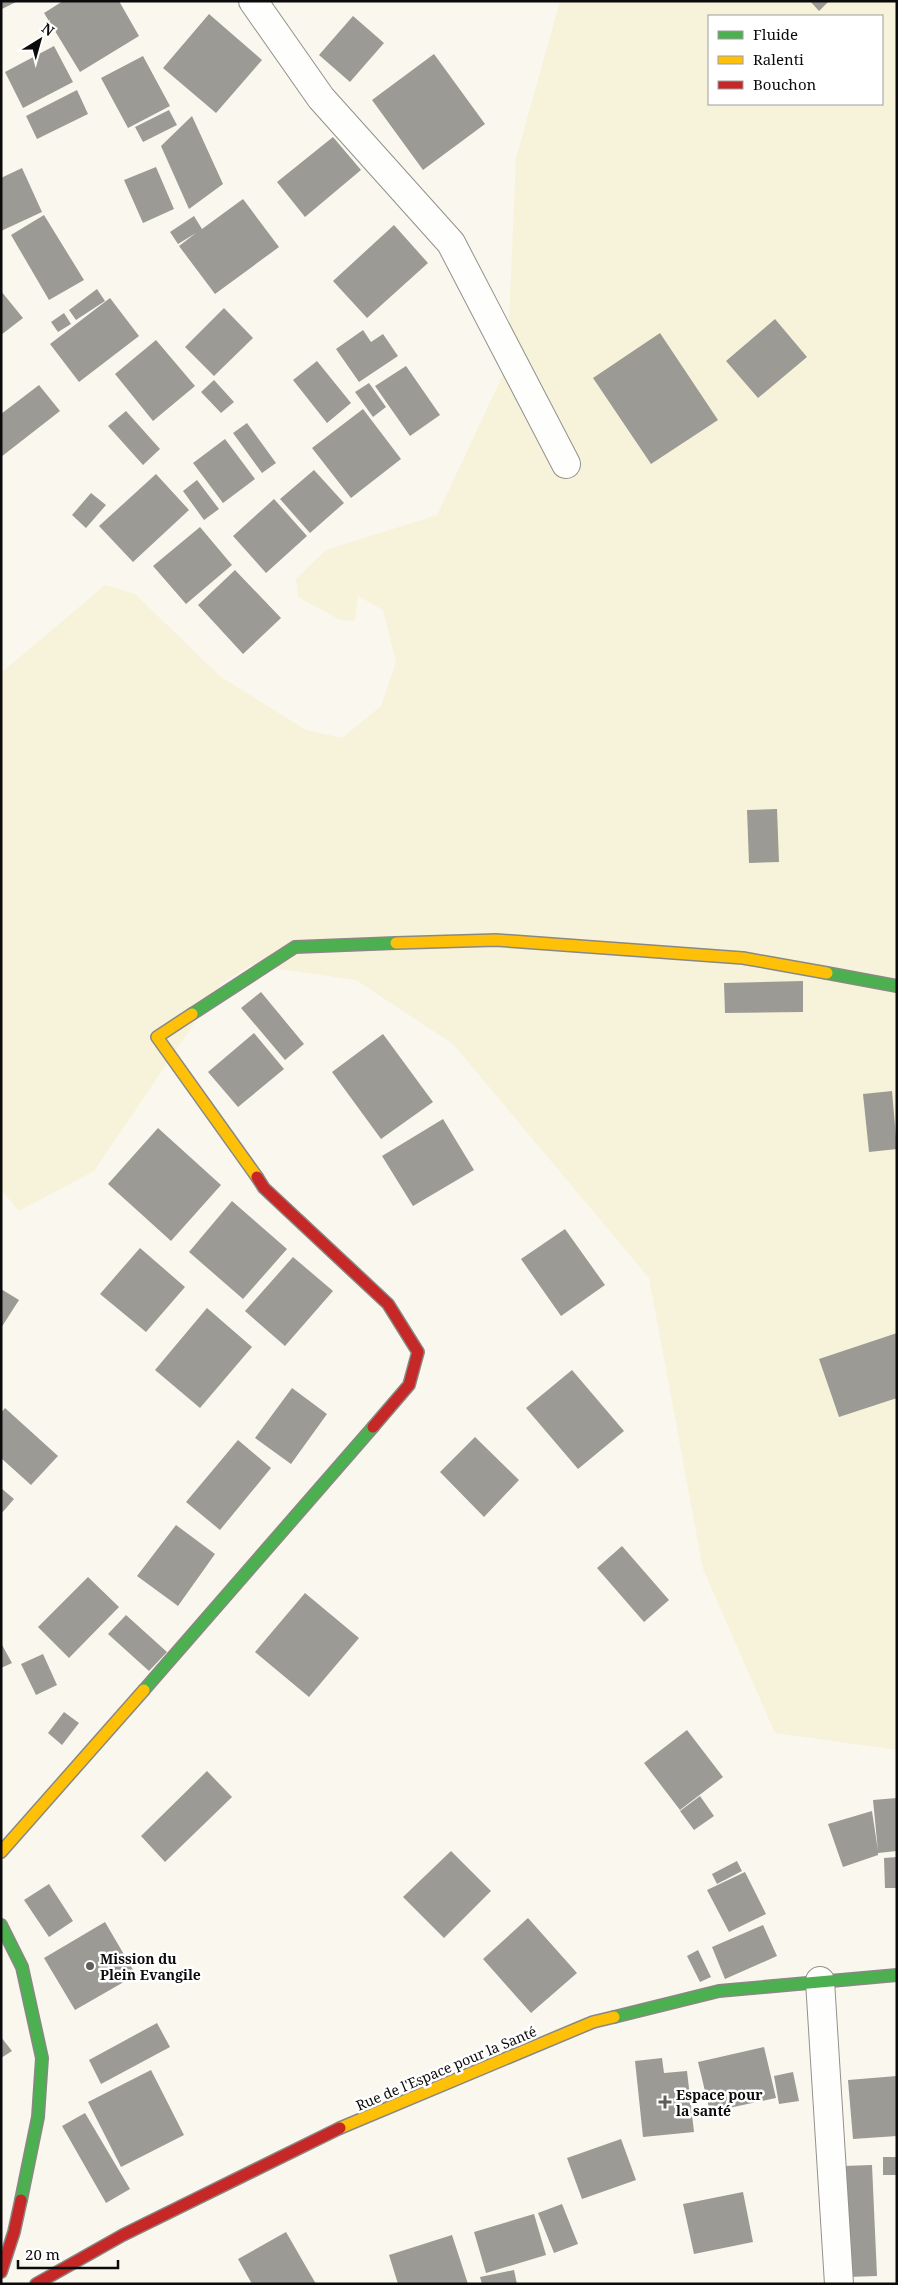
<svg xmlns="http://www.w3.org/2000/svg" width="898" height="2285" viewBox="0 0 898 2285" font-family="'Noto Serif',serif">
  <rect width="100%" height="100%" fill="#faf7ee"/>
  <!-- farmland -->
  <path fill="#f7f3da" fill-rule="evenodd" d="M560,1H897V1750L775,1733L703,1569L649,1278L453,1044L356,980L251,965L221,984L94,1171L19,1211L1,1189V673L105,585L135,594L221,677L306,730L342,738L381,706L396,662L383,610L358,596L355,621L340,620L298,597L296,579L326,550L437,515L507,366L516,158ZM709,16H882V104H709Z"/>
  <!-- building -->
  <path fill="#9c9a95" d="M1,1H18L2,9Z
    M63,1H119L139,36L80,72L44,13Z
    M810,1H829L819,11Z
    M209,14L262,60L216,113L163,68Z
    M353,16L384,43L350,82L319,55Z
    M54,46L73,82L23,108L5,72Z
    M434,54L485,124L423,170L372,100Z
    M143,56L170,106L128,128L101,78Z
    M77,90L88,114L37,139L26,116Z
    M169,110L177,125L143,142L135,127Z
    M192,116L223,184L189,209L161,146Z
    M333,137L361,170L305,217L277,182Z
    M156,167L174,209L143,223L124,180Z
    M22,168L42,212L1,231V178Z
    M243,199L279,247L215,294L179,246L196,233L178,244L170,232L194,216L202,229Z
    M44,215L84,280L49,300L11,235Z
    M394,225L428,263L367,318L333,281Z
    M97,289L105,301L76,320L69,310Z
    M1,291L23,318L1,335Z
    M110,298L139,336L79,382L50,344Z
    M224,308L253,338L214,376L185,347Z
    M64,313L71,324L58,332L51,322Z
    M775,319L807,357L758,398L726,361Z
    M363,330L371,342L383,334L398,356L359,382L336,349Z
    M660,333L718,420L651,464L593,378Z
    M156,340L195,386L153,421L115,374Z
    M317,361L351,403L327,423L293,380Z
    M406,366L440,415L410,436L375,386Z
    M214,380L234,402L221,413L201,392Z
    M369,383L386,407L373,417L355,392Z
    M39,385L60,411L1,457V414Z
    M363,409L401,459L351,498L312,448Z
    M126,411L160,449L143,465L108,426Z
    M247,423L276,463L262,473L233,433Z
    M225,439L255,479L223,503L193,463Z
    M314,470L344,503L310,533L280,499Z
    M156,474L189,510L133,562L99,526Z
    M197,480L219,509L204,520L183,491Z
    M91,493L106,505L86,528L72,515Z
    M274,499L307,536L266,573L233,536Z
    M200,527L232,565L186,604L153,566Z
    M235,570L281,618L243,654L198,605Z
    M777,809L779,862L749,863L747,810Z
    M803,981V1012L725,1013L724,983Z
    M261,992L304,1044L285,1060L241,1008Z
    M254,1033L284,1069L238,1107L208,1072Z
    M383,1034L433,1102L381,1139L332,1072Z
    M892,1091L897,1149L869,1152L863,1094Z
    M443,1119L474,1170L413,1206L382,1156Z
    M158,1128L221,1185L171,1241L108,1184Z
    M232,1201L287,1249L243,1299L189,1252Z
    M565,1229L605,1285L561,1316L521,1259Z
    M140,1248L185,1287L146,1332L100,1294Z
    M293,1257L333,1291L285,1346L245,1311Z
    M1,1289L19,1300L1,1328Z
    M207,1308L252,1347L200,1408L155,1370Z
    M897,1333V1398L839,1417L819,1359Z
    M572,1370L624,1431L578,1469L526,1408Z
    M292,1388L327,1414L291,1464L255,1438Z
    M5,1408L58,1456L31,1485L1,1458V1413Z
    M475,1437L519,1480L484,1517L440,1472Z
    M238,1440L271,1468L220,1530L186,1502Z
    M1,1488L14,1499L1,1514Z
    M176,1525L215,1554L178,1606L137,1576Z
    M622,1546L669,1600L644,1622L597,1568Z
    M88,1577L119,1607L69,1658L38,1627Z
    M305,1593L359,1638L309,1697L255,1652Z
    M126,1615L167,1652L149,1671L108,1634Z
    M1,1643L12,1663L1,1668Z
    M43,1654L57,1685L36,1695L21,1664Z
    M64,1712L79,1723L62,1745L48,1733Z
    M687,1730L723,1777L680,1810L644,1763Z
    M207,1771L232,1797L165,1862L141,1836Z
    M700,1796L714,1816L694,1830L680,1811Z
    M897,1798V1851L878,1853V1855L843,1867L828,1824L872,1811L878,1851L873,1800Z
    M451,1851L491,1891L444,1938L403,1897Z
    M897,1857V1888H885L884,1858Z
    M737,1861L742,1871L717,1884L712,1874Z
    M745,1872L766,1914L729,1932L707,1890Z
    M49,1884L73,1921L49,1937L24,1900Z
    M528,1918L577,1973L531,2013L483,1959Z
    M105,1922L136,1975L75,2010L44,1958Z
    M763,1925L777,1956L725,1979L712,1947Z
    M698,1950L711,1977L700,1982L687,1956Z
    M157,2023L170,2047L101,2084L89,2060Z
    M1,2037L12,2051L1,2058Z
    M764,2047L776,2098L710,2112L698,2062Z
    M662,2058L664,2073L687,2071L694,2132L643,2137L635,2061Z
    M151,2070L184,2135L121,2167L88,2102Z
    M793,2072L799,2101L779,2104L774,2076Z
    M897,2076V2136L853,2139L848,2080Z
    M85,2113L130,2189L106,2203L62,2126Z
    M621,2139L636,2180L582,2199L567,2158Z
    M883,2157H897V2175H883Z
    M872,2165L877,2276L847,2277L843,2166Z
    M743,2192L753,2242L694,2254L683,2204Z
    M562,2204L578,2244L554,2253L538,2213Z
    M534,2214L546,2255L486,2273L474,2232Z
    M286,2232L316,2284H252L238,2259Z
    M452,2235L468,2284H398L389,2255Z
    M514,2270L517,2284H482L480,2277Z"/>
  <g fill="none" stroke-linecap="round" stroke-linejoin="round">
    <!-- street casing -->
    <g stroke="#93918d" stroke-width="30">
      <path id="street" d="M253,1L321,98L451,243L566,464
        M820,1981L839,2284"/>
    </g>
    <!-- fast casing -->
    <g stroke="#898884" stroke-width="14">
      <path id="fast" d="M827,973L897,986
        M192,1014L295,947L396,943
        M144,1690L373,1427
        M1,1925L22,1967L42,2058L38,2117L21,2200
        M614,2017L719,1991L897,1975"/>
    </g>
    <!-- slow casing -->
    <g stroke="#898884" stroke-width="14">
      <path id="slow" d="M396,943L496,940L743,958L827,973
        M192,1014L157,1037L257,1177
        M1,1852L144,1690
        M340,2128L593,2022L614,2017"/>
    </g>
    <!-- jam casing -->
    <g stroke="#898884" stroke-width="14">
      <path id="jam" d="M257,1177L264,1188L388,1304L418,1352L409,1385L373,1427
        M1,2272L14,2232L21,2200
        M36,2284L123,2235L340,2128"/>
    </g>
    <!-- street -->
    <use href="#street" stroke="#fefefc" stroke-width="28"/>
    <!-- fast -->
    <use href="#fast" stroke="#4caf50" stroke-width="11"/>
    <!-- slow -->
    <use href="#slow" stroke="#ffc107" stroke-width="11"/>
    <!-- jam -->
    <use href="#jam" stroke="#c62828" stroke-width="11"/>
  </g>
  <!-- markers -->
  <g fill="#5f5e5a" stroke="#fff" stroke-width="2">
    <circle cx="90" cy="1966" r="5"/>
    <path d="M662.5 2094.5h5v5h5v5h-5v5h-5v-5h-5v-5h5z"/>
  </g>
  <g text-anchor="middle" dominant-baseline="central" stroke-width="5" stroke-linejoin="round" paint-order="stroke">
    <!-- poi labels -->
    <g font-size="14" font-weight="bold" fill="#0b0b0b" stroke="#fff" text-anchor="start">
      <text x="100" y="1958">Mission du<tspan x="100" dy="16">Plein Evangile</tspan></text>
      <text x="676" y="2094">Espace pour<tspan x="676" dy="16">la santé</tspan></text>
    </g>
    <!-- street labels -->
    <g font-size="14" fill="#0b0b0b" stroke="#fff">
      <text transform="translate(446 2068) rotate(-23)">Rue de l'Espace pour la Santé</text>
    </g>
  </g>
  <!-- border -->
  <rect width="898" height="2285" fill="none" stroke="#0b0b0b" stroke-width="5"/>
  <!-- legend -->
  <rect x="708" y="15" width="175" height="90" fill="#ffffff" stroke="#9d9d9d"/>
  <rect x="718" y="31" width="25" height="8" fill="#4caf50" stroke="#9d9d9d"/>
  <text x="753" y="40" font-size="15" fill="#0b0b0b">Fluide</text>
  <rect x="718" y="56" width="25" height="8" fill="#ffc107" stroke="#9d9d9d"/>
  <text x="753" y="65" font-size="15" fill="#0b0b0b">Ralenti</text>
  <rect x="718" y="81" width="25" height="8" fill="#c62828" stroke="#9d9d9d"/>
  <text x="753" y="90" font-size="15" fill="#0b0b0b">Bouchon</text>
  <!-- north arrow -->
  <g transform="translate(40 40) rotate(37)" stroke="#ffffff" stroke-width="4" paint-order="stroke">
  <path d="M0-4L9 19L0 12L-9 19Z" fill="#0b0b0b"/>
  <text y="-8" font-size="14" font-weight="bold" text-anchor="middle" fill="#0b0b0b">N</text>
  </g>
  <!-- scale -->
  <path d="M18 2260v8h100v-8" fill="none" stroke="#0b0b0b" stroke-width="2.5"/>
  <text x="25" y="2260" font-size="15" fill="#0b0b0b" stroke="#ffffff" stroke-width="4" paint-order="stroke">20 m</text>
</svg>
